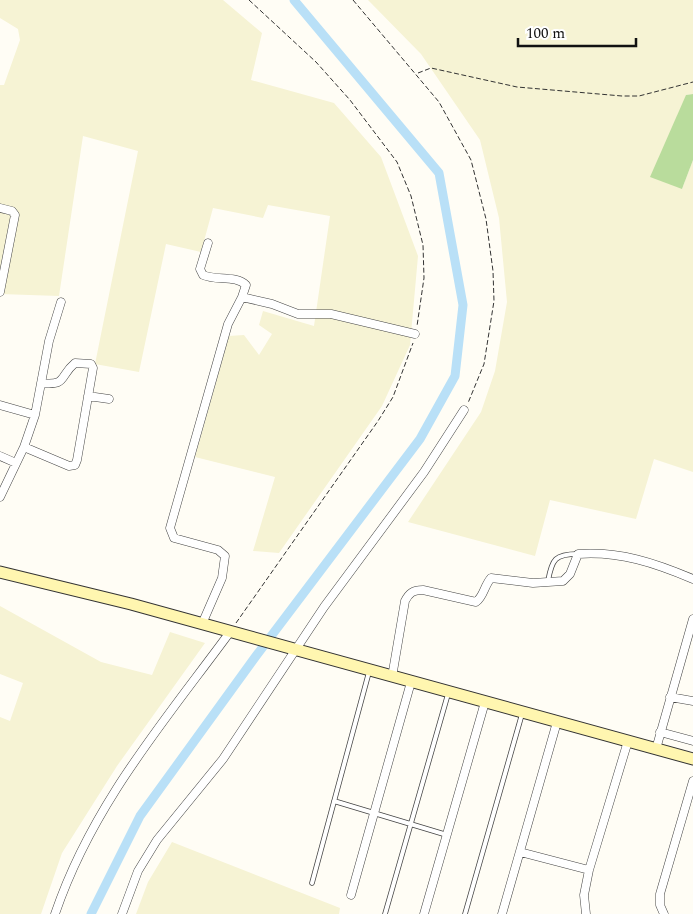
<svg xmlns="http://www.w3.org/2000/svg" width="693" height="914" viewBox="0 0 693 914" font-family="Spectral,serif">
  <rect width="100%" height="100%" fill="#fffdf5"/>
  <!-- farmland -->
  <path fill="#f6f3d4" d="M0,0H223L262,33L251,80L334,103L381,157L418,256L410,345L382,406L279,553L253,551L275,477L195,457L229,336L244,335L259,355L272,334L259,325L263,311L314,326L330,216L268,205L263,218L213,208L201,252L166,244L139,372L95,364L138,151L83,136L59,296L0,294V85H4L20,40L18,29L0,18Z
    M368,0H693V94L686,95L682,189L693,160V472L654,459L636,519L550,500L535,556L408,522L481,412L495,371L507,302L499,218L480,140L421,54Z
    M0,606L101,662L152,675L170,632L205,643L117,766L62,853L41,914H0V717L10,721L23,683L0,674Z
    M172,842L340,908L339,914H136L148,882Z"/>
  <!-- forest -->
  <path fill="#b9dc9c" d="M693,94V160L682,189L650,177L686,95Z"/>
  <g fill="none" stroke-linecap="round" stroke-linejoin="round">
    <!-- canal -->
    <path stroke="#b9e0f7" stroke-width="9" d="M91,914L140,816L256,656L420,439L455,376L463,305L439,173L294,0"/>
    <!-- lane casing -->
    <g stroke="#444" stroke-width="5.5">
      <path id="lane" d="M548,581C552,559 555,554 578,554
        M334,801L447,835
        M312,883L369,672
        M385,914L448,694
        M465,914L522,714"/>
    </g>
    <!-- street casing -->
    <g stroke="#444" stroke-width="9">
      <path id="street" d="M0,208L12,211L15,215L0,292
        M208,243L200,269L203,275C216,281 236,275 246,285L242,297
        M88,396L109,399
        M0,405L35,415
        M24,447L69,466L75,465L77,460L93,368L91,364L75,363C59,376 68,386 41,383
        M0,456L16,463
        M0,497L24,447L35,415L49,341L61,302
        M202,624L222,578L225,556L218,550L174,538L170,528L228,324L242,297L272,304L298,314H331L415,334
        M392,677L405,601C409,593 413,590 423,590L476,602C484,596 484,586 491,578L533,583L563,581L570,574L578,554C620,551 655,563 693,579
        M670,697L693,701
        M660,732L693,741
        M656,749L693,619
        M520,852L589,870L628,741
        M351,895L411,682
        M55,914C92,805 163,723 230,632
        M122,914L138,871L157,840L223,759L324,607L424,472L464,410
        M424,914L485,702
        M502,914L557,722
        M586,914L584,895L589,870
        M664,914L660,905V894L693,781"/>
    </g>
    <!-- secondary casing -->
    <g stroke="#333" stroke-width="13">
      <path id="secondary" d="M0,572L131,604L693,759"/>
    </g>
    <!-- path -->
    <path stroke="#333" stroke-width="1" stroke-dasharray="5 2.5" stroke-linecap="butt" d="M249,0L316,62L350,100L397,162L411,196L423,245L424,278L417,326
      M353,0L439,102L471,160L486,219L493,271L494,301L484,364L468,403
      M418,73L431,68L517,87L622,96H639L693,82
      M236,623L378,421L393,397L413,343"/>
    <!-- lane -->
    <use href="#lane" stroke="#fff" stroke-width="4"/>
    <!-- street -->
    <use href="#street" stroke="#fff" stroke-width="8"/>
    <!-- secondary -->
    <use href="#secondary" stroke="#fff6b0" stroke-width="11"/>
  </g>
  <!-- scale -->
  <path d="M518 38v8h118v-8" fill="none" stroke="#111111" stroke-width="2.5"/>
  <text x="526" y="38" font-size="15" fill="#111111" stroke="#ffffff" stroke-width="4" paint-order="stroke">100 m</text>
</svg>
